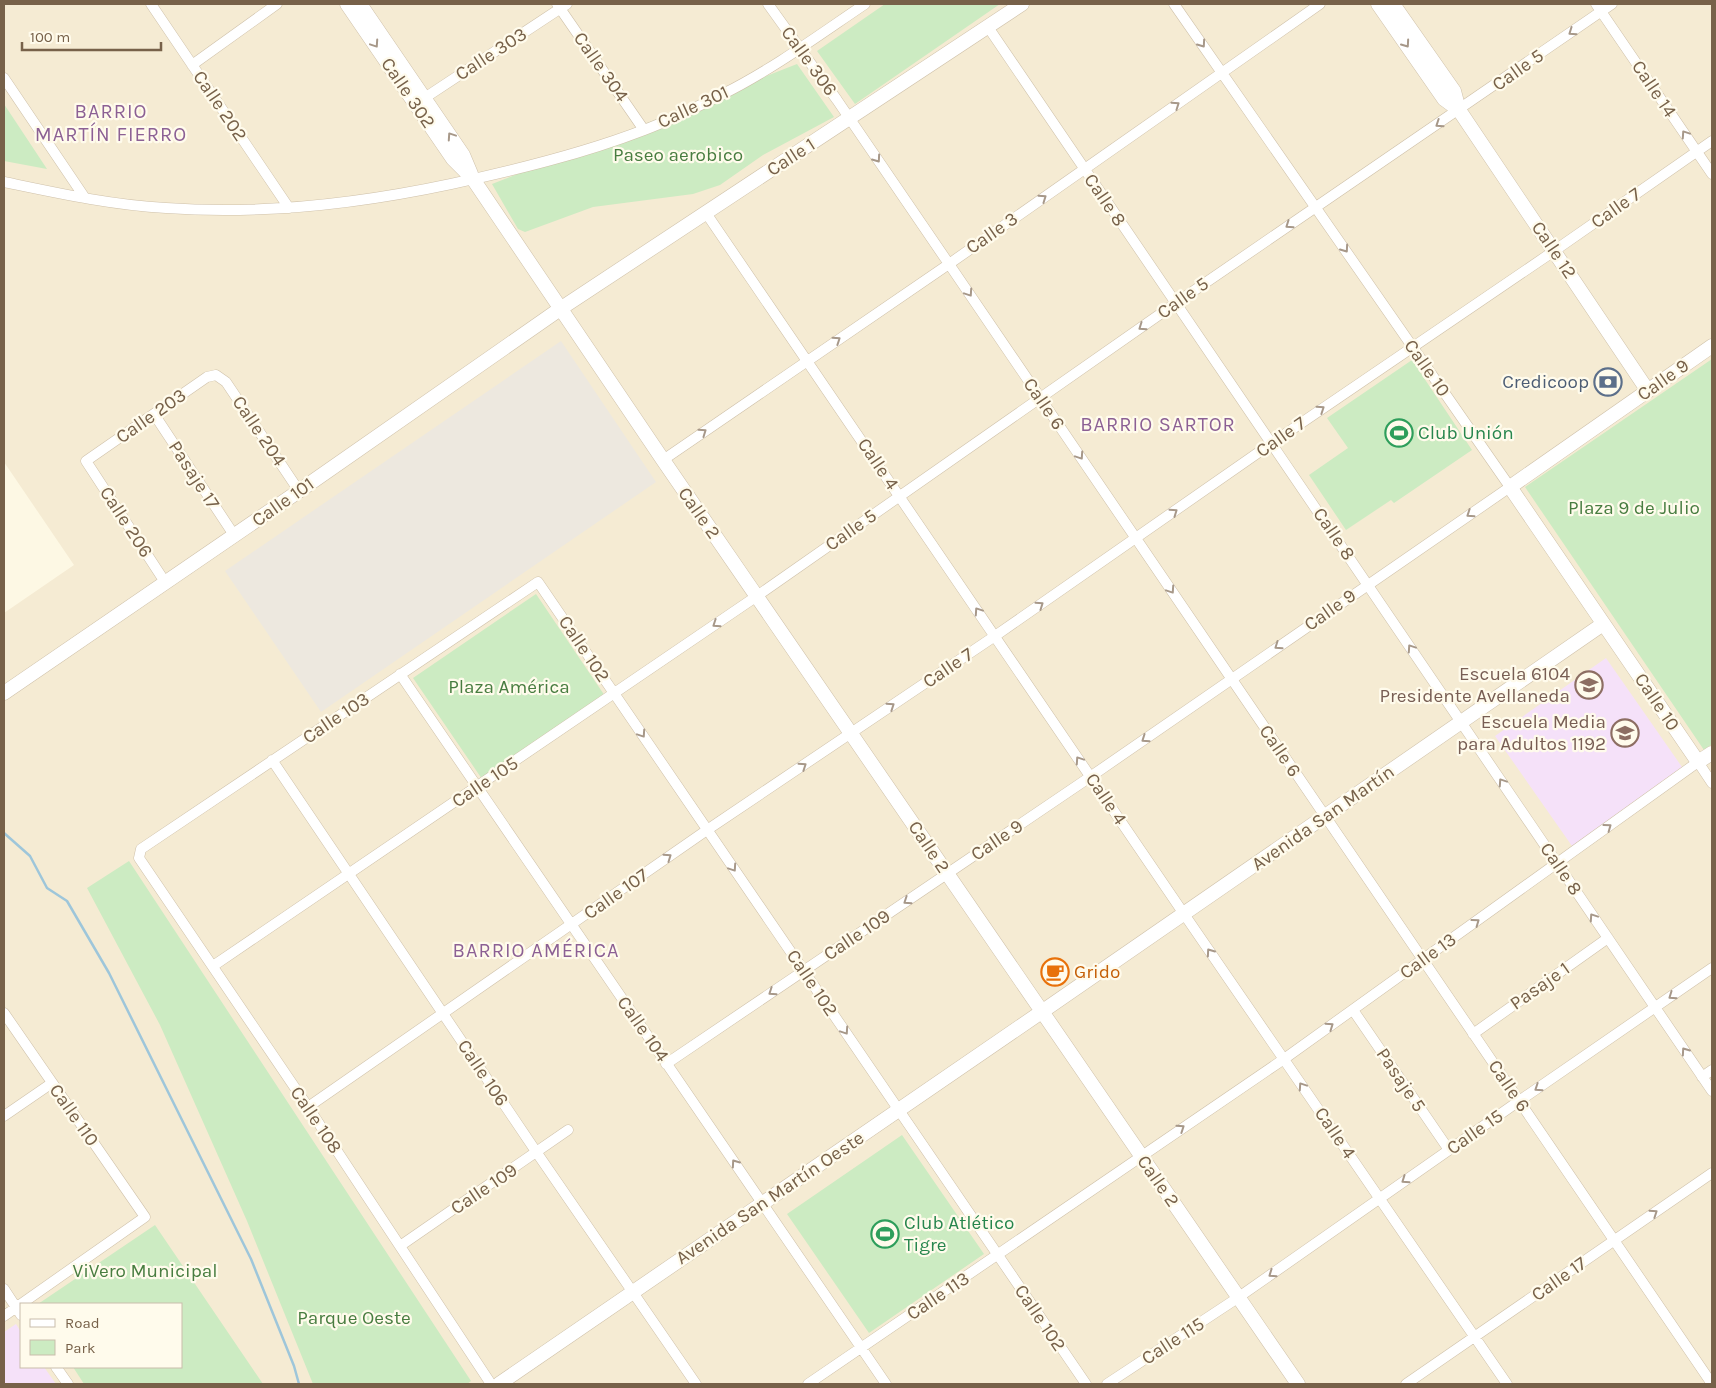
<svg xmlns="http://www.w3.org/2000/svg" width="1716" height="1388" viewBox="0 0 1716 1388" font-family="Karla,sans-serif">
  <rect width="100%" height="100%" fill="#fdf8e4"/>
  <!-- residential -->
  <path fill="#f5ebd3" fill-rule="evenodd" d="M4,4H1712V1384H4V613L74,565L4,462ZM21,1304H181V1367H21Z"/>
  <!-- industrial -->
  <path fill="#ede8df" d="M561,341L656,482L321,712L225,571Z"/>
  <!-- education -->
  <path fill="#f5e1f9" d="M1606,658L1682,767L1572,846L1495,736Z
    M16,1324L21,1332V1367H44L56,1384H4V1332Z"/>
  <!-- green -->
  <path fill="#ccebc2" d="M885,4H1000L855,104L817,51Z
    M797,64L834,117L763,155L720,185L693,194L593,207L525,232L518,229L492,184Z
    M4,104L47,169L4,161Z
    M1712,359V744L1704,750L1525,487Z
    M1412,360L1472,450L1394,503L1391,500L1346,530L1309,475L1348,448L1327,418Z
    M536,594L605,696L482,779L413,678Z
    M129,861L471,1381L467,1384H313L247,1221L160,1025L87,888Z
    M902,1135L984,1254L869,1333L787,1214Z
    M155,1225L263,1384H84L73,1367H181V1304H38Z"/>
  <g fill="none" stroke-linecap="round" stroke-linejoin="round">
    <!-- stream -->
    <path stroke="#9ec6da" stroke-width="2.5" d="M4,833L30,856L47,888L67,901L109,973L251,1259L294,1366L299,1384"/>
    <!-- minor casing -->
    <g stroke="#cfc1aa" stroke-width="11">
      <path id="minor" d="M151,4L289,208
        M557,4L644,130
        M768,4L837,100L949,264L1712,1384
        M1596,4L1712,174
        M988,27L1712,1091
        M192,65L277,4
        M4,78L85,198
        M420,101L567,4
        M4,182C57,193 111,205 166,208C261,215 357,204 451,184C516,170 582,154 644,130C671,120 697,107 723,94C773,69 819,35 865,4
        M706,213L1184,914L1507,1384
        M154,414L234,535
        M663,460L949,264L1320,4
        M165,582L86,461L207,377L216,375L226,382L299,491
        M400,674L886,1384
        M272,760L537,1153L696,1384
        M213,966L757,596L1176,303L1612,4
        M1353,1010L1449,1150
        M4,1013L145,1217L4,1316
        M1473,1034L1608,938
        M666,1064L1090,777L1510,487L1174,4
        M1702,1077L1712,1070
        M308,1107L707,830L995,636L1272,443L1554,251L1712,141
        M4,1116L52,1083
        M400,1246L568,1130
        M4,1289L21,1315
        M56,1367L68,1384
        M491,1384L308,1107L139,858L141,849L538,582L1086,1384
        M808,1384L1284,1059L1698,762L1712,783
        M1107,1384L1236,1299L1519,1101L1712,968
        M1406,1384L1712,1173"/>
    </g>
    <!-- tertiary casing -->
    <g stroke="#cfc1aa" stroke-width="15">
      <path id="tertiary" d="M347,4L453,159L473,179L663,460L1298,1384
        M360,4L463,155L471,174
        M1378,4L1444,99L1459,110
        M1393,4L1454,91L1459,110L1648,391
        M1712,346L1510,487L1698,762L1712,753
        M4,693L299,491L560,309L1022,4
        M499,1384L1040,1013L1603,624"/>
    </g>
    <!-- minor -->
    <use href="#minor" stroke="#fff" stroke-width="10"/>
    <!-- tertiary -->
    <use href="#tertiary" stroke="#fff" stroke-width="14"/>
  </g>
  <!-- one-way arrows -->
  <defs><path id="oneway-chevron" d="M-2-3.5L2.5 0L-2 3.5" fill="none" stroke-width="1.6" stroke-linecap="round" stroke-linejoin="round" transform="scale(1.25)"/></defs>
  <g stroke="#a79889">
    <use href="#oneway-chevron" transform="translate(1572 32) rotate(145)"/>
    <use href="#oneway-chevron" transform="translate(375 44) rotate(56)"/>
    <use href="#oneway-chevron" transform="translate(1202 44) rotate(55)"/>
    <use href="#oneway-chevron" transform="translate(1406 44) rotate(55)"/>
    <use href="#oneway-chevron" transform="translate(1176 105) rotate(-35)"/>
    <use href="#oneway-chevron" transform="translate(1439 124) rotate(146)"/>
    <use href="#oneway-chevron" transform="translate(1685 134) rotate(-124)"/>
    <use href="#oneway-chevron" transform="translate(451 136) rotate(-124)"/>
    <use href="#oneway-chevron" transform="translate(877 159) rotate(55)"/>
    <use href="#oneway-chevron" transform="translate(1043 198) rotate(-35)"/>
    <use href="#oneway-chevron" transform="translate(1289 225) rotate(145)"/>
    <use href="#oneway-chevron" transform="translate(1345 249) rotate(55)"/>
    <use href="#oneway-chevron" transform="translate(969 293) rotate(56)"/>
    <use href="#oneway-chevron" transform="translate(1142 327) rotate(145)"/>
    <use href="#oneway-chevron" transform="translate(837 340) rotate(-34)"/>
    <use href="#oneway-chevron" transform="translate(1321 409) rotate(-34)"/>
    <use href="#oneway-chevron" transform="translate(703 432) rotate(-35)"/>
    <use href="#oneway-chevron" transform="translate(1080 456) rotate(56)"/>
    <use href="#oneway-chevron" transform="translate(1174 512) rotate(-35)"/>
    <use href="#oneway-chevron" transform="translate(1470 514) rotate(146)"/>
    <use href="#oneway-chevron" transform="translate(1171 590) rotate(56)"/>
    <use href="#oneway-chevron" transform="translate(1040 605) rotate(-35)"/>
    <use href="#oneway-chevron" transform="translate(978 611) rotate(-124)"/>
    <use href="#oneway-chevron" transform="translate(716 624) rotate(146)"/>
    <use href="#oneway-chevron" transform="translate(1278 646) rotate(145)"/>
    <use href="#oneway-chevron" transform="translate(1411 648) rotate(-124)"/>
    <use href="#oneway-chevron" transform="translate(891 706) rotate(-34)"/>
    <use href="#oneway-chevron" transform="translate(642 734) rotate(56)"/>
    <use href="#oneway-chevron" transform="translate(1145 739) rotate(145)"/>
    <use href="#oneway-chevron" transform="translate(1079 760) rotate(-124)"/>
    <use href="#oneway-chevron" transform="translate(803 766) rotate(-34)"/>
    <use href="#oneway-chevron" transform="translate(1502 782) rotate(-124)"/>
    <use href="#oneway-chevron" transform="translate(1608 827) rotate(-36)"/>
    <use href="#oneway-chevron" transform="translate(668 857) rotate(-35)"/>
    <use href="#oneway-chevron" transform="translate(733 868) rotate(56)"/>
    <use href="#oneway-chevron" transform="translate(907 901) rotate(146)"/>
    <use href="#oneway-chevron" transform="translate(1593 917) rotate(-124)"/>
    <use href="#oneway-chevron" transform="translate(1476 922) rotate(-36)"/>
    <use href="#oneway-chevron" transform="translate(1210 952) rotate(-125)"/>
    <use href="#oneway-chevron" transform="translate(772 992) rotate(146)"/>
    <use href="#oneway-chevron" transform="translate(1672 996) rotate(145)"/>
    <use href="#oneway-chevron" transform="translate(1330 1026) rotate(-35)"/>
    <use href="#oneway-chevron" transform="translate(845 1031) rotate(56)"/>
    <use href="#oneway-chevron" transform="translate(1685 1051) rotate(-125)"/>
    <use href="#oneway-chevron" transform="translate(1302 1086) rotate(-124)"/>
    <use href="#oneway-chevron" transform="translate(1538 1088) rotate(146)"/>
    <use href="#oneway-chevron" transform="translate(1181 1128) rotate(-34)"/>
    <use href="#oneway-chevron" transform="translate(735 1163) rotate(-125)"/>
    <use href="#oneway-chevron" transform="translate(1405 1180) rotate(145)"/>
    <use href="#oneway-chevron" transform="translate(1654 1213) rotate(-34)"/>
    <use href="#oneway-chevron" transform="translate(1272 1274) rotate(145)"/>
  </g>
  <!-- icons -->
  <defs>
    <g id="bank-ring" transform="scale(1.4375)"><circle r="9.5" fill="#fffbec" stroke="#5c6f8a" stroke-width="1.5"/><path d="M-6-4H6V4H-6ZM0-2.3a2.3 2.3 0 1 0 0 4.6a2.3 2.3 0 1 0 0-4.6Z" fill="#5c6f8a"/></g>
    <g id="stadium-ring" transform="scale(1.4375)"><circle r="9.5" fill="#fffbec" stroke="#2e9e5b" stroke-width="1.5"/><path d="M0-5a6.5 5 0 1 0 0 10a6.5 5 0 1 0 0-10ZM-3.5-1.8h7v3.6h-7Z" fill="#2e9e5b"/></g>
    <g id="school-ring" transform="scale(1.4375)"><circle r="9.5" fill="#fffbec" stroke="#8d6e63" stroke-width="1.5"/><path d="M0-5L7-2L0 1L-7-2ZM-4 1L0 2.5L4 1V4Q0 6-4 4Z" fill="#8d6e63"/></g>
    <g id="cafe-ring" transform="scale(1.4375)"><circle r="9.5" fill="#fffbec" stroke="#e8710a" stroke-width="1.5"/><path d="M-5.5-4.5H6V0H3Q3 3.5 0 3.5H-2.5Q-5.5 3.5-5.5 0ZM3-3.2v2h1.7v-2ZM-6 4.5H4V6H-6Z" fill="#e8710a"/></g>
  </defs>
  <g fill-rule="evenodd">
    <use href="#bank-ring" x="1608" y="382"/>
    <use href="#stadium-ring" x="1399" y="433"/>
    <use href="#school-ring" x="1589" y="685"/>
    <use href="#school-ring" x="1625" y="733"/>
    <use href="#cafe-ring" x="1055" y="972"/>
    <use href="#stadium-ring" x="885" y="1234"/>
  </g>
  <g text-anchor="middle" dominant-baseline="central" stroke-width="4.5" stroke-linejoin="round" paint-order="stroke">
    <!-- street labels -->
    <g font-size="19" fill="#776149" stroke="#fffbec">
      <text transform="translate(491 54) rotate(-33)">Calle 303</text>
      <text transform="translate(809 61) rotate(54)">Calle 306</text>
      <text transform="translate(601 67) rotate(55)">Calle 304</text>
      <text transform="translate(1518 70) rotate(-35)">Calle 5</text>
      <text transform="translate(1654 89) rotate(56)">Calle 14</text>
      <text transform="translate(408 93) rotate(56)">Calle 302</text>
      <text transform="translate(220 106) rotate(56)">Calle 202</text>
      <text transform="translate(693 107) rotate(-25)">Calle 301</text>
      <text transform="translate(791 157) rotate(-33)">Calle 1</text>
      <text transform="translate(1105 200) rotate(56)">Calle 8</text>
      <text transform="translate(1616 208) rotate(-35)">Calle 7</text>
      <text transform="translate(992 233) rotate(-35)">Calle 3</text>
      <text transform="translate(1554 250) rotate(56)">Calle 12</text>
      <text transform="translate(1183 298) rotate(-35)">Calle 5</text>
      <text transform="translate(1427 368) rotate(55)">Calle 10</text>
      <text transform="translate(1663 380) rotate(-35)">Calle 9</text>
      <text transform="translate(1044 404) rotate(56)">Calle 6</text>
      <text transform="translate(151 416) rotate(-35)">Calle 203</text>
      <text transform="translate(259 431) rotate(56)">Calle 204</text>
      <text transform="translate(1281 437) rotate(-35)">Calle 7</text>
      <text transform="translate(878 464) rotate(56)">Calle 4</text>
      <text transform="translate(194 475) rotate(57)">Pasaje 17</text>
      <text transform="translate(283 502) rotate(-35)">Calle 101</text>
      <text transform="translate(699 513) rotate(55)">Calle 2</text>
      <text transform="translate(126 522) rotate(57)">Calle 206</text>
      <text transform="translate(851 530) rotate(-35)">Calle 5</text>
      <text transform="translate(1334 534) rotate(56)">Calle 8</text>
      <text transform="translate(1330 610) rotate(-35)">Calle 9</text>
      <text transform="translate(584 649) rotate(56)">Calle 102</text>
      <text transform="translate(948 668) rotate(-34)">Calle 7</text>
      <text transform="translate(1657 702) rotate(56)">Calle 10</text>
      <text transform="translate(336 718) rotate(-34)">Calle 103</text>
      <text transform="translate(1280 751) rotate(56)">Calle 6</text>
      <text transform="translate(485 782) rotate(-34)">Calle 105</text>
      <text transform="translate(1106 799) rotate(56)">Calle 4</text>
      <text transform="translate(1323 818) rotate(-35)">Avenida San Martín</text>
      <text transform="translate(997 840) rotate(-34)">Calle 9</text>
      <text transform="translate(929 847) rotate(56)">Calle 2</text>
      <text transform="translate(1561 869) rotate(56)">Calle 8</text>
      <text transform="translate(616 894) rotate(-35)">Calle 107</text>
      <text transform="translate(857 935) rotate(-34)">Calle 109</text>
      <text transform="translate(1428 956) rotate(-36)">Calle 13</text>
      <text transform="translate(812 983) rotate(56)">Calle 102</text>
      <text transform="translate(1540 986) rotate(-35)">Pasaje 1</text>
      <text transform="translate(643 1029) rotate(55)">Calle 104</text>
      <text transform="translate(483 1073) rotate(56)">Calle 106</text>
      <text transform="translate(1401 1080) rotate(56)">Pasaje 5</text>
      <text transform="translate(1509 1086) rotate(56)">Calle 6</text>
      <text transform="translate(74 1115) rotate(55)">Calle 110</text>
      <text transform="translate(316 1120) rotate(56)">Calle 108</text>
      <text transform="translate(1475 1132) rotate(-35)">Calle 15</text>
      <text transform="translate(1335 1133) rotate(56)">Calle 4</text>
      <text transform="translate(1158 1181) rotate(55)">Calle 2</text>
      <text transform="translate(484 1189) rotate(-34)">Calle 109</text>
      <text transform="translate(770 1198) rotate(-34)">Avenida San Martín Oeste</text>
      <text transform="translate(1559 1279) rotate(-35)">Calle 17</text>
      <text transform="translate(938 1296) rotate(-34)">Calle 113</text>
      <text transform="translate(1040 1318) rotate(56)">Calle 102</text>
      <text transform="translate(1173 1341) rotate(-33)">Calle 115</text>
    </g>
    <!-- park labels -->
    <g font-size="19" fill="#487d40" stroke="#fffbec">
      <text x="678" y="155">Paseo aerobico</text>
      <text x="1634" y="508">Plaza 9 de Julio</text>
      <text x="509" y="687">Plaza América</text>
      <text x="145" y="1271">ViVero Municipal</text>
      <text x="354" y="1318">Parque Oeste</text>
    </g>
    <!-- service labels -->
    <g font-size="19" fill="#4e5e75" stroke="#fffbec" text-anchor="end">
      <text x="1589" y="382">Credicoop</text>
    </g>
    <!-- leisure labels -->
    <g font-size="19" fill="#27864d" stroke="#fffbec" text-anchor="start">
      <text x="1418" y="433">Club Unión</text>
      <text x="904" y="1223">Club Atlético<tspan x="904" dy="22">Tigre</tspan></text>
    </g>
    <!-- education labels -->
    <g font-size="19" fill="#785e54" stroke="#fffbec" text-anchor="end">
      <text x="1570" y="674">Escuela 6104<tspan x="1570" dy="22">Presidente Avellaneda</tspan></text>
      <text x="1606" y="722">Escuela Media<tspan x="1606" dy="22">para Adultos 1192</tspan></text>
    </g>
    <!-- food labels -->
    <g font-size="19" fill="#c56008" stroke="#fffbec" text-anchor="start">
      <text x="1074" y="972">Grido</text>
    </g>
    <!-- neighbourhood labels -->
    <g font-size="20" letter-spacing="1" fill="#8c6094" stroke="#fffbec">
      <text x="111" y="111">BARRIO<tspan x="111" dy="23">MARTÍN FIERRO</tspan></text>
      <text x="1158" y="424">BARRIO SARTOR</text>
      <text x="536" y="950">BARRIO AMÉRICA</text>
    </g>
  </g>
  <!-- border -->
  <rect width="1716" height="1388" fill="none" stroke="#776149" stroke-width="10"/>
  <!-- legend -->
  <rect x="20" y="1303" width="162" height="65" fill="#fffbec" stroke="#c9bdab"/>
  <rect x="30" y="1319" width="25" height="8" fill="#ffffff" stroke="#c9bdab"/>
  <text x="65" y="1328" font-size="15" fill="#776149">Road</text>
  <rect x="30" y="1340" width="25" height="15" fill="#ccebc2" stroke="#c9bdab"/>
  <text x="65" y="1353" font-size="15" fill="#776149">Park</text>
  <!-- scale -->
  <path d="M22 42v8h139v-8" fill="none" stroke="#776149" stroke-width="2.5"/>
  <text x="30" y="42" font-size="15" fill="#776149" stroke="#fffbec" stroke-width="4" paint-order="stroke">100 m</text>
</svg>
